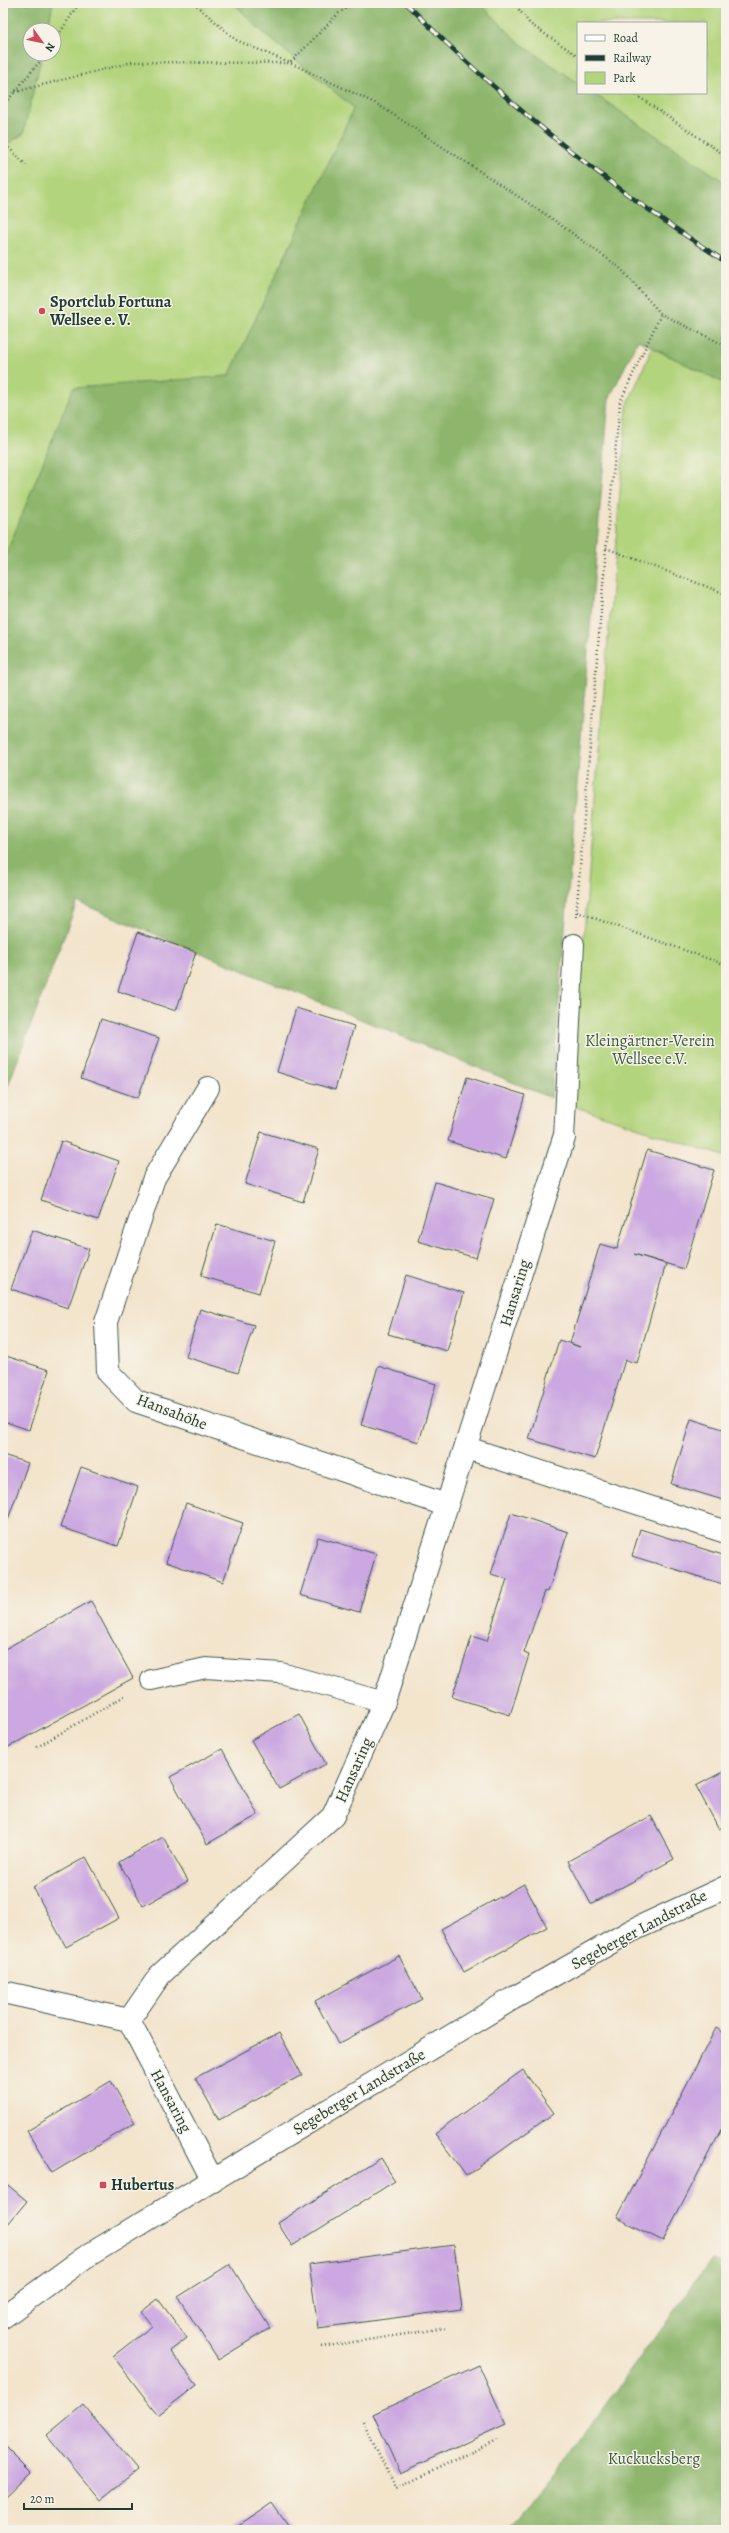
<svg xmlns="http://www.w3.org/2000/svg" width="729" height="2533" viewBox="0 0 729 2533" font-family="Alegreya,serif">
  <rect width="100%" height="100%" fill="#f7f3e8"/>
  <filter id="ink" filterUnits="userSpaceOnUse"><feTurbulence type="fractalNoise" baseFrequency=".025" numOctaves="2"/><feDisplacementMap in="SourceGraphic" scale="8" xChannelSelector="R" yChannelSelector="G"/><feConvolveMatrix kernelMatrix="1 2 1 2 8 2 1 2 1" color-interpolation-filters="sRGB"/></filter>
  <filter id="wash" filterUnits="userSpaceOnUse"><feTurbulence type="fractalNoise" baseFrequency=".012" numOctaves="4" result="noise"/><feDisplacementMap in="SourceGraphic" scale="16" xChannelSelector="R" yChannelSelector="G"/><feGaussianBlur stdDeviation="0.9" result="paint"/><feColorMatrix in="noise" values="0 0 0 0 0 0 0 0 0 0 0 0 0 0 0 0 0 1.4 0 .05"/><feComposite in="paint" operator="in"/></filter>
  <g filter="url(#wash)">
    <rect width="100%" height="100%" fill="#f3e4cc"/>
    <!-- green -->
    <path fill="#b2d47c" stroke="#688858" d="M53,3H234L258,28L354,108L229,376L73,389L3,562V147L23,134L42,54H54V30H47Z
      M480,3H726V183L593,93H706V23H578V83L518,42Z
      M652,348L726,384V1157L570,1105L627,406Z"/>
    <!-- forest -->
    <path fill="#8db66c" stroke="#567a50" d="M3,3H53L47,30H30V54H42L23,134L3,147Z
      M234,3H480L518,42L578,83V93H593L726,183V384L638,340L609,399L551,1098L77,902L3,1099V562L73,388L229,376L354,108L258,28Z
      M712,2259L726,2263V2530H509L543,2490Z"/>
    <g id="blocks">
      <!-- building -->
      <path fill="#cba8e1" d="M138,932L196,952L176,1011L118,991Z
        M296,1008L354,1026L335,1090L277,1072Z
        M101,1019L159,1038L138,1098L81,1078Z
        M467,1077L525,1095L506,1159L448,1141Z
        M261,1132L319,1149L303,1202L245,1184Z
        M61,1141L119,1161L98,1220L41,1200Z
        M647,1150L714,1170L684,1269L634,1254L666,1264L637,1363L625,1360L595,1459L529,1439L559,1340L580,1347L570,1343L600,1244L617,1249Z
        M435,1182L494,1199L476,1258L418,1241Z
        M217,1224L275,1241L259,1293L201,1276Z
        M32,1230L89,1249L68,1308L11,1289Z
        M406,1275L464,1293L447,1351L388,1334Z
        M200,1309L254,1325L238,1373L186,1357Z
        M3,1355L49,1370L29,1430L3,1421Z
        M378,1366L436,1384L419,1442L361,1425Z
        M691,1419L726,1430V1501L671,1484Z
        M3,1455L28,1463L7,1522L3,1521Z
        M81,1467L138,1487L118,1546L60,1527Z
        M186,1503L243,1523L223,1582L166,1562Z
        M511,1513L568,1532L548,1592L545,1591L524,1653L529,1655L510,1715L452,1697L472,1636L487,1641L507,1579L491,1574Z
        M640,1529L726,1556V1585L632,1556Z
        M318,1537L376,1554L359,1612L300,1595Z
        M91,1601L133,1678L3,1750V1650Z
        M299,1714L326,1764L279,1789L251,1740Z
        M222,1749L258,1815L207,1844L170,1777Z
        M726,1770V1825L719,1829L696,1786Z
        M651,1816L674,1859L591,1904L568,1861Z
        M163,1837L188,1881L143,1906L119,1862Z
        M86,1857L119,1918L66,1947L33,1887Z
        M524,1884L547,1927L464,1972L441,1929Z
        M399,1956L422,1999L338,2044L315,2001Z
        M716,2028L726,2034V2120L663,2241L617,2218Z
        M279,2033L302,2075L219,2120L195,2078Z
        M523,2070L554,2113L466,2176L435,2133Z
        M111,2081L135,2123L52,2173L27,2131Z
        M381,2158L395,2181L292,2246L278,2223Z
        M3,2181L27,2201L3,2230Z
        M454,2245L462,2309L318,2328L309,2264Z
        M230,2264L270,2328L218,2360L178,2297Z
        M158,2299L187,2338L170,2351L197,2385L158,2415L113,2356L152,2326L141,2312Z
        M479,2365L506,2424L400,2473L373,2414Z
        M83,2405L137,2470L100,2500L47,2435Z
        M3,2444L31,2472L3,2499Z
        M272,2503L291,2530H232Z"/>
    </g>
  </g>
  <g filter="url(#ink)">
    <use href="#blocks" fill-opacity="0" stroke="#3f564b" stroke-width="1"/>
    <g fill="none" stroke-linecap="round" stroke-linejoin="round">
      <!-- service casing -->
      <g stroke="#3f564b" stroke-width="22">
        <path id="service" d="M564,1138L574,944
          M151,1680L206,1668L281,1673L384,1702"/>
      </g>
      <!-- minor casing -->
      <g stroke="#3f564b" stroke-width="24">
        <path id="minor" d="M208,1088L154,1178L106,1322L108,1372L136,1401L446,1505
          M467,1448L726,1532
          M3,1992L129,2020L213,2181
          M129,2020L160,1975L333,1816L384,1702L564,1138
          M3,2317L84,2258L512,1999L631,1931L726,1887"/>
      </g>
      <!-- path -->
      <path stroke="#3f564b" stroke-width="2.5" stroke-dasharray="1 3" stroke-linecap="butt" d="M194,3L236,40L290,63L377,104L551,218L619,267L661,314L726,346
        M514,3L530,24L578,56
        M54,42L79,3
        M15,92L132,62L290,63L339,13L354,3
        M633,93L726,156
        M3,106L46,54
        M3,142L26,165
        M606,548L726,594
        M577,912L726,965
        M576,917L606,548L620,402L661,314
        M37,1747L126,1695
        M321,2347L446,2328
        M363,2421L396,2489L497,2439"/>
      <!-- service -->
      <use href="#service" stroke="#fff" stroke-width="20"/>
      <!-- minor -->
      <use href="#minor" stroke="#fff" stroke-width="22"/>
      <!-- rail casing -->
      <g stroke="#1f3d34" stroke-width="4.5">
        <path id="rail" d="M406,3C502,101 611,188 726,262"/>
      </g>
      <!-- rail -->
      <use href="#rail" stroke="#f7f3e8" stroke-width="3" stroke-dasharray="9" stroke-linecap="butt"/>
    </g>
  </g>
  <!-- markers -->
  <g fill="#d1495b" stroke="#f7f3e8" stroke-width="1.5">
    <circle cx="42" cy="311" r="4"/>
    <rect x="99" y="2181" width="8" height="8" rx="2"/>
  </g>
  <g text-anchor="middle" dominant-baseline="central" stroke-width="3" stroke-linejoin="round" paint-order="stroke">
    <!-- poi labels -->
    <g font-size="16" font-weight="bold" fill="#1f3d34" stroke="#f7f3e8" text-anchor="start">
      <text x="50" y="302">Sportclub Fortuna<tspan x="50" dy="18">Wellsee e. V.</tspan></text>
      <text x="111" y="2185">Hubertus</text>
    </g>
    <!-- park labels -->
    <g font-size="16" fill="#3c5b42" stroke="#f7f3e8">
      <text x="650" y="1041">Kleingärtner-Verein<tspan x="650" dy="18">Wellsee e.V.</tspan></text>
      <text x="654" y="2459">Kuckucksberg</text>
    </g>
    <!-- street labels -->
    <g font-size="16" fill="#1f3d34" stroke="#f7f3e8">
      <text transform="translate(515 1293) rotate(-73)">Hansaring</text>
      <text transform="translate(172 1412) rotate(21)">Hansahöhe</text>
      <text transform="translate(354 1770) rotate(-66)">Hansaring</text>
      <text transform="translate(639 1930) rotate(-28)">Segeberger Landstraße</text>
      <text transform="translate(359 2092) rotate(-31)">Segeberger Landstraße</text>
      <text transform="translate(171 2101) rotate(62)">Hansaring</text>
    </g>
  </g>
  <!-- margin -->
  <rect width="729" height="2533" fill="none" stroke="#f7f3e8" stroke-width="16"/>
  <!-- legend -->
  <rect x="577" y="22" width="130" height="72" fill="#f7f3e8" stroke="#a1aaa0"/>
  <rect x="585" y="35" width="20" height="6" fill="#ffffff" stroke="#a1aaa0"/>
  <text x="613" y="42" font-size="12" fill="#1f3d34">Road</text>
  <rect x="585" y="55" width="20" height="6" fill="#1f3d34" stroke="#a1aaa0"/>
  <text x="613" y="62" font-size="12" fill="#1f3d34">Railway</text>
  <rect x="585" y="72" width="20" height="12" fill="#b2d47c" stroke="#a1aaa0"/>
  <text x="613" y="82" font-size="12" fill="#1f3d34">Park</text>
  <!-- north arrow -->
  <g transform="translate(42 42) rotate(123)"><circle r="19" fill="#f7f3e8" stroke="#a1aaa0"/>
  <path d="M0-3L7 15L0 10L-7 15Z" fill="#d1495b"/>
  <text y="-6" font-size="11" font-weight="bold" text-anchor="middle" fill="#1f3d34">N</text>
  </g>
  <!-- scale -->
  <path d="M24 2503v6h108v-6" fill="none" stroke="#1f3d34" stroke-width="2"/>
  <text x="30" y="2503" font-size="12" fill="#1f3d34" stroke="#f7f3e8" stroke-width="3" paint-order="stroke">20 m</text>
</svg>
